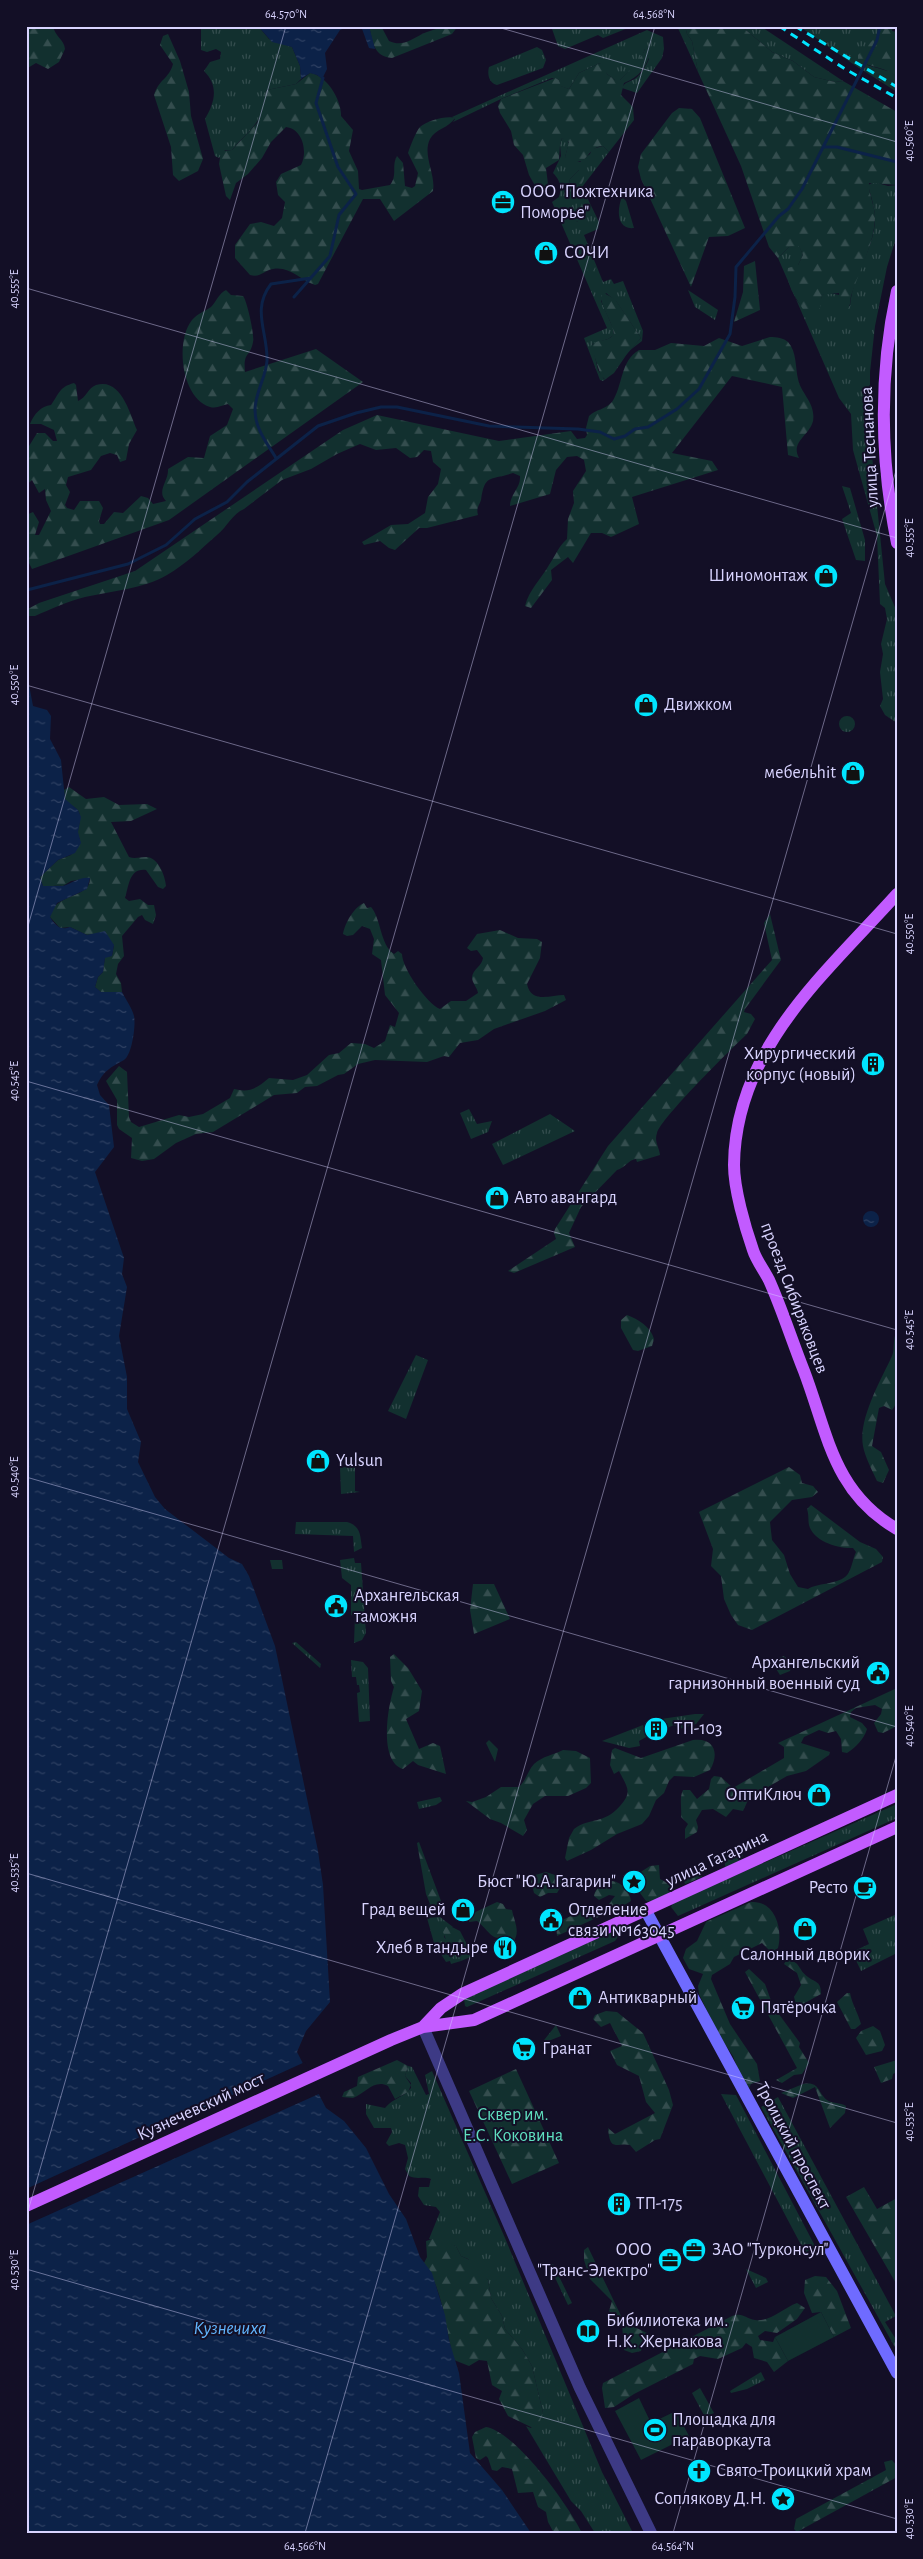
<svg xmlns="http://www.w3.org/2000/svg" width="923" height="2559" viewBox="0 0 923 2559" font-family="'Alegreya Sans',sans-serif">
  <defs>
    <pattern id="grass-tufts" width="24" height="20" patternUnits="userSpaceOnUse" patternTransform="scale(1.25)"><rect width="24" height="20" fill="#12302f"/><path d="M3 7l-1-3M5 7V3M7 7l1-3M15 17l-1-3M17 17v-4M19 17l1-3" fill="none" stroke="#344d4e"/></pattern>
    <pattern id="forest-firs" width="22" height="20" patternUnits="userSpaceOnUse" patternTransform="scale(1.25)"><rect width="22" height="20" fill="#12302f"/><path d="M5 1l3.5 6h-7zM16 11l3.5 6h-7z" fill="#344d4e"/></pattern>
    <pattern id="water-ripples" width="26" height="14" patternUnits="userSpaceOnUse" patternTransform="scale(1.25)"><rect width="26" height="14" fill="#0c2248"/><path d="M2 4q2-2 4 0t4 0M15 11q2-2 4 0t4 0" fill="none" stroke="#2f4163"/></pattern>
  </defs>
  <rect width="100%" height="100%" fill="#130f26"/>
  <!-- grass -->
  <path fill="url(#grass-tufts)" fill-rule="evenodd" d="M201,26H258L269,39L292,47L300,66L301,79L296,84L267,90C261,100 264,107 260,116C257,125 239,141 232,150H225L219,158L215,156L205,119C215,102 219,86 204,71L210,62L220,59L221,52L216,49L207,52L201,50Z
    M551,26H633L603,38L598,35L565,49L558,46Z
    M677,26H685L687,34L692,41L698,72Z
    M741,26H760L843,81L835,82L814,77L793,61L772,52Z
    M799,26H883V30L872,43L867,65L891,72L897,77V92L853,64Z
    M647,30L663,37L664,49L662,58L637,93L622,88C625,81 631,82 636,78C642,73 646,66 649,59L645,49C641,61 629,71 620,80H615L607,74L600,63L579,73L569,89L560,86L559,80L552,78L503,98L453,122L455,119L452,117Z
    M537,47L542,50L546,60L543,68L497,85C489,83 487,74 489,67Z
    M562,138L566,139L569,143L565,157L580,162L590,154L592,149L603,146L609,152L582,187L599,222L598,229L584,235L603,282L611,279L614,284L623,281L643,331L642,341L629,351L614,373L603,381L600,380L584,338L607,328L552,202L559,197C562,187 560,180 553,173L561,156L560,145ZM579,170L584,177L574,192L568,186L570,179ZM584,204L586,216L577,222L575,215ZM606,293L616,301L641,338L604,379L598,370L592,344L608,339L614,335L613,328L601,301Z
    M874,182L888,186L897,185V235L887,267L875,326L870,372V436L885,584L897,612V723L885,715L880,706L883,699L880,672L883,654L881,644L887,619L885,608L880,604L877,536L853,450L851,414L839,398L778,258L789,247L799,245L803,255L798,265L795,298L803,308L821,299L822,295L828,293L840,295L841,309L850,306C852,276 874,250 875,220C875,207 871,197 868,185Z
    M622,197L626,201L634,228C616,230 617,209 622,197Z
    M688,290L718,310L715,320L695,307Z
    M842,486L850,488L865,540V561L856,560L842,519L851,513Z
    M839 724a8 8 0 1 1 16 0a8 8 0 1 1-16 0Z
    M469,1109L477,1124L492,1121L488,1132L471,1139L460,1113Z
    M550,1114L575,1131L503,1165L492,1144Z
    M416,1355L428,1360L406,1419L388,1411Z
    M355,1465V1491L360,1492L341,1494L340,1468Z
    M296,1522H347C361,1526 360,1535 362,1548L354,1552L353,1536L295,1534Z
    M354,1558L355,1563H361L366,1633L362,1640L354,1643L355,1616L351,1615V1585L342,1578L340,1560Z
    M270,1560H282L283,1569H272Z
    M296,1642L321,1664L320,1668L292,1643Z
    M784,1656L792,1664L790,1671L780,1675L771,1661Z
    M351,1660L363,1662L368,1668L370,1721L359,1722L357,1693L360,1692L359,1685H357L356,1677H352Z
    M695,1714H704L696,1724L679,1729L674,1725L665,1729L661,1719Z
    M643,1725L648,1736L639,1741L640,1746L629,1748L602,1741Z
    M489,1740L498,1749L495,1762L486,1743Z
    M440,1797L442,1801L436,1805L419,1809L417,1802Z
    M897,1804V1818L678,1916L671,1907L673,1903Z
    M897,1914V1953L861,1971L852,1952L869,1944L863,1929Z
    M440,1917L453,1927H445L444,1937L458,1953L461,1961L451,1964L450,1961L446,1962L434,1943L427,1918Z
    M612,1932L617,1933L618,1937L615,1941L467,2007L465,2006L464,1999Z
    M556,2025L561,2036L541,2044Z
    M408,2066L412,2067L426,2095L429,2094L425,2075L432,2071L505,2238L602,2472L633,2533H595L581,2511L571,2501L526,2426L531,2428L543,2413L532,2366L522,2349L505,2329L502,2316L491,2298L488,2280L468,2259L461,2256L456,2246L429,2239L440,2212L436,2207L424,2205L418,2196L419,2187H429L431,2179C423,2176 418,2180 409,2176L405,2169L408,2158L405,2145L399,2143L389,2146L386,2143L392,2132L391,2128H374L366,2114V2104L385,2108C393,2098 403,2098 411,2088V2083L405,2076Z
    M721,2094L736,2095L815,2246L814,2256L808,2258Z
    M778,2097L896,2316L885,2322L897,2341V2351L761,2107Z
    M553,2264L572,2303L568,2305L549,2265Z
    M746,2269L766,2278L768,2282L756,2288Z
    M761,2372L765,2380L747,2389L731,2393L730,2391Z
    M700,2388L714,2413L705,2417L692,2393Z"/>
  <!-- forest -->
  <path fill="url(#forest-firs)" d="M26,26H53C55,37 64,39 65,49L59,62L48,69L36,63L26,69Z
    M369,26H381L389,41C402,47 411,40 422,34C433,29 447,26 458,26L452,34L392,58C373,56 373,42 369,26Z
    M685,26H741L772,52L793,61L814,77L835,82L843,81L897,112V185L869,183C868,193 875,205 875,218C874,244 860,269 852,293C849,300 852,306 846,311L840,309L839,293L822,295L820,308L811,315L806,314C797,299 785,286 788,268L798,265L803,255L799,246L789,247L778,258L769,247L741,166L698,72L692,41L687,34Z
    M883,26H893L892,31L897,32V77C886,67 871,68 858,60V55L879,34Z
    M168,34L180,61L189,92L191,116L203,159L198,171L179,181L173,175L171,147L154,95C159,79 169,79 173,64L160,45L163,36Z
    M645,49L651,51C647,66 640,77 624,83L621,95L633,107L634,120L609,152L603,146C592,146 590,155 582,161L572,162L565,157L569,142L562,138L560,145L559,160L546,168L548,184L542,190L537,189L529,175L523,155L514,145L511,131L500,113L498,106L501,99L555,78L559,80L561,86L569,89L579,73L600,63L604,65L607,74L615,80H620C627,73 642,58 645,49Z
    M310,73C327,75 342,101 341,116L353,130L349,151L358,171L359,189L362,190L390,185C398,175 391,166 397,156L403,163L405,186L412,188L415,186L418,173L408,153C410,147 416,131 420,127C426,121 447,115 455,118C449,128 435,129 430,139C422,155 436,174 433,191L394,221L380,199H363L318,284L315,285C300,280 290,266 273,269C264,270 261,278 250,275L235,258V245L250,224L261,222L274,226L282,218L285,202L278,195L276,182L281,174L301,165C308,152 303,129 286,127L271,142L262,158L248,174L236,183L230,200L226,196L219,164L221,151L232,150L257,123L262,110V99L267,90L296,84Z
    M679,108L692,109L700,118L745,228L728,236L709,237L691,287L641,179L638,167L641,154L672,113Z
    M580,169L584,171C586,180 580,189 571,192L568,188L570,179Z
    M581,201L586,216L580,223L576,221L577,203Z
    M585,259L593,261L595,268L593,272L589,273L584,263Z
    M755,261L760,310L734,322L743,292L744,266Z
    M226,290L231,295L243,296C247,300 255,337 253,342C250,358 243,351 245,372L316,349L363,382L169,520L32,569L26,557V515L33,512L39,522L35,535H39L51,511L46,500L45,489L39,493L32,480L26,485V451L37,433H45L53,441H57L54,430L41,424H30C34,414 41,406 51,405C59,394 59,387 74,383L76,385L78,401C86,398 88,388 96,385C121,377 130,414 137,430L129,444L126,460L120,462L117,455L110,453L101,456L91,470L68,477L66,485L70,492L65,505L67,508L74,510L80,501H99L103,508L99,521L100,524H104L114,512L123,513L141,496L148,498L153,504L166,501C156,491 169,481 168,469L188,457L204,458L210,436L227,425L233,409L228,404C222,405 217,409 210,407C181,398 175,341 192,320C197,314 205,311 211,307C216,302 219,293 226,290Z
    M602,292L615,299L641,338L605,379L601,376L591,346C597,338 608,343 614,334C613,322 597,302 602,292Z
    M770,337C776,337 784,338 788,342C797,352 795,367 798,379C801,394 816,403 813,421C810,435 790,442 799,458L788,455L782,387L732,376L672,453L712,461L718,470L632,497L639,524L611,537L602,533H591L573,563L568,557L551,570L552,580L531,608L525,606C529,590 541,579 549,565C556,555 558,547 567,539L568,519L574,503L573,491L586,471L584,460L577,456L567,457L556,470L550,494L510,506C510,494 521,488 520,476L513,473C490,481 485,473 481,500C479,506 476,508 478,515L427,528H419L395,550L389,548L380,541L364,545L362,542L391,525L408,524L425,513L428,497L438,484L441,469L433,462L431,451L424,450L417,457L410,458L396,448L376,450L360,444L337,454L311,469L282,480L244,509C233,513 227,527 217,535C201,549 186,564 167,575C143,589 112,591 85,597C68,601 51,609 35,616H26V610L39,603L135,571L343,430L377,415L499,441L571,431L577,439L585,438L587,435L586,428L589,416C596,409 605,410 612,402C623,386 620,361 639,350H655L671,343L704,346L719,338L742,346Z
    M69,787L86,799L104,797L119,805L147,804L157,809L131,821L111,822L129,857C135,859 139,857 146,857C158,857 165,875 166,886L163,889L158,887L146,870C129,868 129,886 125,898L129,901L140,899L148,905H154L156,915L153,924L145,920L142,915L138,917L122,936L124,956L118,964L116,974L121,983L122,992H101L95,987L98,977L103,972L105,957L112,956L114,945L97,934L87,935L70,927L60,928L50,917C53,893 91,899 90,878L71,881L63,886C56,885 48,887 43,886L40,877L58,860L71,855L80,839C74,831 83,822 79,812C76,806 68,805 65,799L64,790Z
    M364,903L367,908L371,907C381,918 380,945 394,954L398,951L402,954C402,968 427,1004 440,1009L451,1001H466L478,993C477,987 472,983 472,977C473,969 482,966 483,958L477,950L471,951L467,948L477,934L500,930L518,938L537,939L542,942L540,958L527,984C531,1004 551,995 564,995L566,1000L545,1011L494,1029L478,1040L460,1043L449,1057L444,1056L427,1062L375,1060L358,1064L344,1074L338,1075L317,1086L305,1087L297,1093L274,1095L213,1132L196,1134L176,1143L154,1159L142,1161L131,1158L132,1138L119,1129L117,1125V1100L106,1081L119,1066L127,1072L129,1117L131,1122L139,1127L179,1115L189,1117L203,1114L230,1098L234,1089C250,1093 257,1088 269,1078L293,1080L307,1075L329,1055L339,1053L351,1043L365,1044L374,1048L385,1041L390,1025L395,1027L399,1013L385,995L381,960L372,954L374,939L370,929L362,926L353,935L347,936L343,934C345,923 354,907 364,903Z
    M770,914L781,960L745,1009L744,1012L751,1014L755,1019L747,1034C731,1049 661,1118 657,1133C654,1142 659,1146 660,1155L637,1162L636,1159C628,1160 625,1168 617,1170L581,1207L569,1233L575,1247L514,1273L508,1271L556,1239L554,1233L555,1229L608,1146L772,960L764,923Z
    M627,1315C638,1319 651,1327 654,1339L652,1346L638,1351L633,1350L621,1328V1320Z
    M897,1330C897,1348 895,1366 895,1383C894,1393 900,1401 892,1410L884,1406L879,1408L872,1446L881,1452L889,1470L883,1483L877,1481C872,1470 865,1457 863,1446C858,1419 881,1380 892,1356C895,1350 892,1341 897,1330Z
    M789,1467L800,1475L802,1483L813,1486L818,1492L812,1497L792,1500L770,1522L772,1540L784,1555L790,1574L798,1587L808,1589C819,1582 843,1585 849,1572C852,1567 853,1558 856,1552L853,1548C838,1549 813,1541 809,1525C808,1519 809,1515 807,1509L811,1505L860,1542L876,1549L883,1557L882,1562L752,1630L738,1625L731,1615L724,1599L721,1576L711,1566L713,1549L699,1512Z
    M473,1584H494L510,1619L474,1634L470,1610Z
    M394,1654L408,1668L422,1691L419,1711L406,1719L419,1749L433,1743L440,1746L446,1774L418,1765L413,1761L403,1769C378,1761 388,1706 394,1687L391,1681L390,1657Z
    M897,1688V1726L883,1733L878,1732L874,1723L881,1714L882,1709L875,1705L856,1708L851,1712L850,1717L862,1723L867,1729C864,1739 856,1747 847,1753L842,1752L841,1739L836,1731L828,1733L819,1730L804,1737L801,1743L830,1752L829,1755L806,1771L787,1776L749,1798L743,1811L733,1809L726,1817L713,1809L702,1810L696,1820L698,1827L697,1832L685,1839V1829L688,1824L681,1817C682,1808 679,1798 683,1790H690L697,1799L709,1789L711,1779L714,1776L721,1777L733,1788L784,1758V1747L778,1743Z
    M693,1740C714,1737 720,1753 710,1770L694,1777L674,1776L669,1781L664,1793L656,1800L649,1816L642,1824L617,1834L591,1850L567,1861L565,1858L569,1838L574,1829C590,1817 603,1825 620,1806C633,1792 627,1787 619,1771L614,1774L610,1765L612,1750L615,1748L641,1758Z
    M563,1750L576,1751L590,1758L591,1783L586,1788L568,1796H545L533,1804L524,1820L527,1830L523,1836L501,1823L490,1819L466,1801L472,1802L486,1797L501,1787H519C527,1779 528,1770 534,1764C543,1756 553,1755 563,1750Z
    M419,1842L441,1901V1903L433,1909H425L430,1904L426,1894L417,1843Z
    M737,1850L743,1852L742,1861L725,1867V1857L729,1852Z
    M659,1865L660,1879L670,1884L672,1888C668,1896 655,1903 646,1901L640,1893L639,1873L650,1866Z
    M693,1870L701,1872L702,1877L685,1884L683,1876Z
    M546,1872L558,1876L563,1883L557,1893H548L540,1897L534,1893L531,1881L535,1875Z
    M612,1881C622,1882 630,1892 631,1901L618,1909L609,1910L605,1914L557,1936L556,1923L592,1906L593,1915L601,1914L615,1896L609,1895L599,1900L594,1896C596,1885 604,1886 612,1881Z
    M497,1902L503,1904L506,1909L512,1910C514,1921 521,1932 513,1942L511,1938C489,1941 491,1932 477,1921L469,1922V1915Z
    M751,1902C775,1900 783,1929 778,1948L772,1953L762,1943L734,1957L730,1964L712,1975L711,1979L730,2024L757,2064L760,2081L751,2084L749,2088L739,2072L733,2056L719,2035L699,1994L698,1986L703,1974L689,1969L683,1958L686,1949L697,1941L706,1922Z
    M450,1926L460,1931L473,1956L461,1961L458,1953L450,1950L443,1932L445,1927Z
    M787,1959C802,1963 797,1969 808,1977C816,1983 821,1981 821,1994L803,2004H796L794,1997L801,1985L797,1973L784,1964Z
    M749,1969L765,1984L773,2006L800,2043L799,2047L809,2063L802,2074L794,2075L782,2083L776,2080L797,2068L745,1972Z
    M847,1993H850C852,2004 858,2013 861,2024L855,2029H851L837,2002Z
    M606,2011L617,2012L643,2033L669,2090L673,2105L660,2139L655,2140L636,2152L630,2145C617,2142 610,2153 608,2128L615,2134L655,2113L646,2102L639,2076L617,2065L610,2051L622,2046L610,2023L601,2027L593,2019L595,2015Z
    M873,2026L880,2031L885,2045L882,2051L866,2055L856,2038L861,2031Z
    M397,2060L408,2066L405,2076L411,2085L408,2092L395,2099L388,2086C374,2079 366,2093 353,2098L342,2097L344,2092L357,2086L358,2077Z
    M897,2060V2072L893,2074L892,2079L881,2083L874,2067Z
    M516,2069L559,2163L512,2184L469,2091Z
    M803,2084C820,2081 817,2092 827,2100C832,2104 840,2102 846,2106L845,2113L830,2128L815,2087L793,2098L781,2093Z
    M864,2187L877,2209L897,2198V2285L846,2197Z
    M436,2238L456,2246L461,2256L474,2262L488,2280L491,2298L502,2316L505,2329L522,2349L532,2366L543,2413L540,2421L533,2428L508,2416L499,2399L502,2391L492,2385L487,2361L479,2360L469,2366L454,2360C445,2328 444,2291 424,2263L427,2257L426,2241Z
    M588,2247L624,2322L647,2333L641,2351L632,2353L624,2350L622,2324L609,2311L612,2301L590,2279L584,2260V2250Z
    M815,2276L826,2277L837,2291L851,2328L834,2337L821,2312L812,2313L804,2293L805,2280Z
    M797,2303L805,2308L797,2319L777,2333L765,2331L758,2336L760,2340L773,2342L775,2337L788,2361L774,2372L767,2362L754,2358L752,2347L746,2343L742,2348L718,2359L700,2356L694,2359L693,2364L634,2394L614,2407L605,2408L602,2388L603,2383L732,2316C743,2312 746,2319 755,2320C771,2322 783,2308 797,2303Z
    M486,2427C516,2432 569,2506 582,2533H554L548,2522L546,2512L538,2507L533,2492L518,2493L512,2469L502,2467L497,2471L492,2470L488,2458L486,2456L480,2460L476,2458L472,2437L475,2432Z
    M892,2460L897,2466V2477L797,2532L794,2529L796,2519L886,2470L884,2462Z"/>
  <!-- garden -->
  <path fill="#12302f" d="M821,2312L834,2337L788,2361L775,2337Z
    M639,2398L651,2423L676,2411L689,2436L641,2460L615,2411Z"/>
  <!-- water -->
  <path fill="url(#water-ripples)" d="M258,26H349L340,30L325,53L327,69L322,79L317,75L310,73L301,79L300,66L292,47L272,42Z
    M361,26H369L375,49L369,48Z
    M26,669L33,706L47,710L51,716L50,739L61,760L65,799L78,810L81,817L78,832L81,843L75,853L58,860L40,877L43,886C45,886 62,886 63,886C72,883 81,876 90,878L87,889L57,903L50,917C55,925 60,931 70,927L87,935L105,931L114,945L112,956L105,958L103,972L98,977L95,987L101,992H122C126,1000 132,1008 134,1016C136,1025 132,1055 124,1060C111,1067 103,1071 97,1085L100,1095L109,1105L114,1147L95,1172L124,1258L122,1274L127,1287L119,1336L127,1377V1409L141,1442L138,1462L155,1497L165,1509L229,1558L242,1564L249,1576L275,1646L318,1851L323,1885L330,2002L306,2031L297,2052L326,2108L344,2121L366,2148L389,2194L406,2219L420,2257L432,2273L445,2315L449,2340L459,2373L470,2453L502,2490L531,2533H26Z
    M863 1219a8 8 0 1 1 16 0a8 8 0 1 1-16 0Z"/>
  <!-- pier -->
  <path fill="#130f26" d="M305,2062L321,2093L26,2225V2189Z"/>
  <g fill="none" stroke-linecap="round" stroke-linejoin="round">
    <!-- stream -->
    <path stroke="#0c2248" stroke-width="3" d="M824,147H837L897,162
      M294,297L330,256L339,215L356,194L338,167L316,103L323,78
      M276,458C267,443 255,429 255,410C255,393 266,377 267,361C268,332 251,310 271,284L311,278
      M27,590L128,564L166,545L195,519L227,502L247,482L318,426L356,413L381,407H397L489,426L578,429L600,432L614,439L625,436L635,429L648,427L677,409L699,389L730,334L735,297L736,267L779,216L788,209L802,189L877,40L880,26"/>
    <!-- tertiary -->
    <path stroke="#3d3a85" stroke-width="12" d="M423,2027L580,2388L651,2533"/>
    <!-- secondary -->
    <path stroke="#6f6bff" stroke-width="12" d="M646,1911L897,2373"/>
    <!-- primary -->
    <path stroke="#c25bff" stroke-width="12" d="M897,291C879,374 880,459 897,543
      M897,894C825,974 735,1049 734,1165C734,1189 745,1227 753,1250C756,1260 764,1270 769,1280C782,1309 792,1341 804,1371C828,1434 833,1492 897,1529
      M423,2027L441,2008L462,1994L897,1795
      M26,2206L391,2040L423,2027L474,2020L897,1827"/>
    <!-- rail -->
    <path stroke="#00e5ff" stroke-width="3" stroke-dasharray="8 6" stroke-linecap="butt" d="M779,26L845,69L897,98
      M795,26L897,87"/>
  </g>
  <!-- ticks -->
  <path fill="none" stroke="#d9d4ff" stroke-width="1" stroke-opacity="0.45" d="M494,26L897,142M26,288L897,538M26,685L897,934M26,933L286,26M26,1081L897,1330M26,1477L897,1727M26,1873L897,2123M26,2218L655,26M26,2269L897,2519M305,2533L897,467M673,2533L897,1753"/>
  <!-- icons -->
  <defs>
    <g id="office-disc" transform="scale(1.25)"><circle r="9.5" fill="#00e5ff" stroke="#130f26"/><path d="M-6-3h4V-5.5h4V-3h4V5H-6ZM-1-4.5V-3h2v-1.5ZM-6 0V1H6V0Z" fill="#111"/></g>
    <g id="shop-disc" transform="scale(1.25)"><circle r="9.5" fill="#00e5ff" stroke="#130f26"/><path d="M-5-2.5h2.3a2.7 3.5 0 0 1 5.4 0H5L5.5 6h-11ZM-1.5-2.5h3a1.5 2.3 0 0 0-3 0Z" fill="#111"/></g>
    <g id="building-disc" transform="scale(1.25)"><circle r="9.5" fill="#00e5ff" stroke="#130f26"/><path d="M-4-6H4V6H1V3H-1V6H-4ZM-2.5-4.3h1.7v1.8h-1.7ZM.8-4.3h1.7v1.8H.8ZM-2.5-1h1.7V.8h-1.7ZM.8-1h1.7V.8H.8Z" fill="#111"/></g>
    <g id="civic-disc" transform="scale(1.25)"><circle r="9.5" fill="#00e5ff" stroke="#130f26"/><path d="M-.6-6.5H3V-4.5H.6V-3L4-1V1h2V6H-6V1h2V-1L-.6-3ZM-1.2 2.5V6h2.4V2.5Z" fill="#111"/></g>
    <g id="sight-disc" transform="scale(1.25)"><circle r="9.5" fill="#00e5ff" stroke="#130f26"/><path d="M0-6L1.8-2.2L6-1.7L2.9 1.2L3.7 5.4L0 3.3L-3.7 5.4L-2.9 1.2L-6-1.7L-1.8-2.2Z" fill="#111"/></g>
    <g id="cafe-disc" transform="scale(1.25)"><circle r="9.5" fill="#00e5ff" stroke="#130f26"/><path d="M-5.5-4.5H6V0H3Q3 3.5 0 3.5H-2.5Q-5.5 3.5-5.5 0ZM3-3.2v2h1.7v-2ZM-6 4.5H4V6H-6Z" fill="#111"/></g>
    <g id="restaurant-disc" transform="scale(1.25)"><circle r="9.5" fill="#00e5ff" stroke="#130f26"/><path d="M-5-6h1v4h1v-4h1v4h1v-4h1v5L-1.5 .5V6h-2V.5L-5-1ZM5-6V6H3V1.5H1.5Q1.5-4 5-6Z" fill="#111"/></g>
    <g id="supermarket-disc" transform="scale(1.25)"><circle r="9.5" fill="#00e5ff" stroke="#130f26"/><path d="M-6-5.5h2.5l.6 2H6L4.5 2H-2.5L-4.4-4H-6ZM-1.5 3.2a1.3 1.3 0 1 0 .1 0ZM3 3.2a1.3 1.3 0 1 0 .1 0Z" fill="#111"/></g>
    <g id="library-disc" transform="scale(1.25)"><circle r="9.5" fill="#00e5ff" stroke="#130f26"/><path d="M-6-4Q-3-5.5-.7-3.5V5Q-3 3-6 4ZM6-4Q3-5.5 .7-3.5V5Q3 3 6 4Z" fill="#111"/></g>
    <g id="stadium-disc" transform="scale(1.25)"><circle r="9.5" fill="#00e5ff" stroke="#130f26"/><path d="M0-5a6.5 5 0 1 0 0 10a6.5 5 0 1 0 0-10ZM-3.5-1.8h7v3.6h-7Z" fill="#111"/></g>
    <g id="church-disc" transform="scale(1.25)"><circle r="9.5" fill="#00e5ff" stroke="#130f26"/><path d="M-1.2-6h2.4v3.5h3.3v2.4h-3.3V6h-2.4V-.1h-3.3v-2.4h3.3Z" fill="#111"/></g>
  </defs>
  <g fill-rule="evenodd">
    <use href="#office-disc" x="503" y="202"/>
    <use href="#shop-disc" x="546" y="253"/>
    <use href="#shop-disc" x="826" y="576"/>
    <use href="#shop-disc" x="646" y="705"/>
    <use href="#shop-disc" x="853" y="773"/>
    <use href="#building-disc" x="873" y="1064"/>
    <use href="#shop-disc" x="497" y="1198"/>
    <use href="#shop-disc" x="318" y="1461"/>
    <use href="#civic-disc" x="336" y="1606"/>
    <use href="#civic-disc" x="878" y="1673"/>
    <use href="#building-disc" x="656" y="1729"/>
    <use href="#shop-disc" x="819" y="1795"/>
    <use href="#sight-disc" x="634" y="1882"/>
    <use href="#cafe-disc" x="865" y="1888"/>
    <use href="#shop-disc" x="463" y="1910"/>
    <use href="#civic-disc" x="551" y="1920"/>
    <use href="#shop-disc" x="805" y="1929"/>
    <use href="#restaurant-disc" x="505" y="1948"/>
    <use href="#shop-disc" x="580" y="1998"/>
    <use href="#supermarket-disc" x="743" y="2008"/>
    <use href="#supermarket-disc" x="524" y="2049"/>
    <use href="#building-disc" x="619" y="2204"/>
    <use href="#office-disc" x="694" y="2250"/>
    <use href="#office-disc" x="670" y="2260"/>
    <use href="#library-disc" x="588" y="2331"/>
    <use href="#stadium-disc" x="655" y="2430"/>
    <use href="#church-disc" x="699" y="2471"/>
    <use href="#sight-disc" x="783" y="2499"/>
  </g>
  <g text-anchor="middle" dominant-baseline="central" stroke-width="4" stroke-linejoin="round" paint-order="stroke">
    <!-- poi labels -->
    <g font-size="18" fill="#d9d4ff" stroke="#130f26" text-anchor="start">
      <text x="520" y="192">ООО "Пожтехника<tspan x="520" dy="21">Поморье"</tspan></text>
      <text x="564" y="253">СОЧИ</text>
      <text x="808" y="576" text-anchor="end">Шиномонтаж</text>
      <text x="664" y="705">Движком</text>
      <text x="836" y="773" text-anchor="end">мебельhit</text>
      <text x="856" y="1054" text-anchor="end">Хирургический<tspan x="856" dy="21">корпус (новый)</tspan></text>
      <text x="514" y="1198">Авто авангард</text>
      <text x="336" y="1461">Yulsun</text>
      <text x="354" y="1596">Архангельская<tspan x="354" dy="21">таможня</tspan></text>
      <text x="860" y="1663" text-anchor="end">Архангельский<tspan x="860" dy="21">гарнизонный военный суд</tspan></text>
      <text x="674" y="1729">ТП-103</text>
      <text x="802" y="1795" text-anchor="end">ОптиКлюч</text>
      <text x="616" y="1882" text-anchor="end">Бюст "Ю.А.Гагарин"</text>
      <text x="848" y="1888" text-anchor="end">Ресто</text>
      <text x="446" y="1910" text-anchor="end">Град вещей</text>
      <text x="568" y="1910">Отделение<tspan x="568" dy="21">связи №163045</tspan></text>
      <text x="488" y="1948" text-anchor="end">Хлеб в тандыре</text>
      <text x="805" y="1955" text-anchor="middle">Салонный дворик</text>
      <text x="598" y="1998">Антикварный</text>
      <text x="760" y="2008">Пятёрочка</text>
      <text x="542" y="2049">Гранат</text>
      <text x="636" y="2204">ТП-175</text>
      <text x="652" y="2250" text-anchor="end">ООО<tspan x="652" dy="21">"Транс-Электро"</tspan></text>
      <text x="712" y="2250">ЗАО "Турконсул"</text>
      <text x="606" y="2321">Бибилиотека им.<tspan x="606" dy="21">Н.К. Жернакова</tspan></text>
      <text x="672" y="2420">Площадка для<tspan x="672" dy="21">параворкаута</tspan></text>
      <text x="716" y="2471">Свято-Троицкий храм</text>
      <text x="766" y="2499" text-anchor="end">Соплякову Д.Н.</text>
    </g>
    <!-- street labels -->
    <g font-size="18" fill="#d9d4ff" stroke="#130f26">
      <text transform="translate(870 447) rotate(-93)">улица Теснанова</text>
      <text transform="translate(794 1298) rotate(69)">проезд Сибиряковцев</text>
      <text transform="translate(717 1859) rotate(-25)">улица Гагарина</text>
      <text transform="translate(201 2107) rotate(-25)">Кузнечевский мост</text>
      <text transform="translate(793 2146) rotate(62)">Троицкий проспект</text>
    </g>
    <!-- park labels -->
    <g font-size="18" fill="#5fe0c0" stroke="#130f26">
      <text x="513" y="2115">Сквер им.<tspan x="513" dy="21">Е.С. Коковина</tspan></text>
    </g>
    <!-- water labels -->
    <g font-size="19" font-style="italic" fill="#62b6ff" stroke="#130f26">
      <text x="230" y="2328">Кузнечиха</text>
    </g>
  </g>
  <!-- border -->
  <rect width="923" height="2559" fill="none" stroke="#130f26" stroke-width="55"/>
  <rect x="28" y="28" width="868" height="2504" fill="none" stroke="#d9d4ff" stroke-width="2"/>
  <g font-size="12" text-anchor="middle" fill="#d9d4ff">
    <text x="286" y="18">64.570°N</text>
    <text x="654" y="18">64.568°N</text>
    <text transform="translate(909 141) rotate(-90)" y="4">40.560°E</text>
    <text transform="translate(14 289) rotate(-90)" y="4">40.555°E</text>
    <text transform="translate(909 538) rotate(-90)" y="4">40.555°E</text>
    <text transform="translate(14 685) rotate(-90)" y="4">40.550°E</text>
    <text transform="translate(909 934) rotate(-90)" y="4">40.550°E</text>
    <text transform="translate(14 1081) rotate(-90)" y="4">40.545°E</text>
    <text transform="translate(909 1330) rotate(-90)" y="4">40.545°E</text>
    <text transform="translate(14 1477) rotate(-90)" y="4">40.540°E</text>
    <text transform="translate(909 1726) rotate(-90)" y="4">40.540°E</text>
    <text transform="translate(14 1873) rotate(-90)" y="4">40.535°E</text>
    <text transform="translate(909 2122) rotate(-90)" y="4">40.535°E</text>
    <text transform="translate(14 2270) rotate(-90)" y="4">40.530°E</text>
    <text transform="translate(909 2519) rotate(-90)" y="4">40.530°E</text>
    <text x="305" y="2550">64.566°N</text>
    <text x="673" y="2550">64.564°N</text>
  </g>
</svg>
